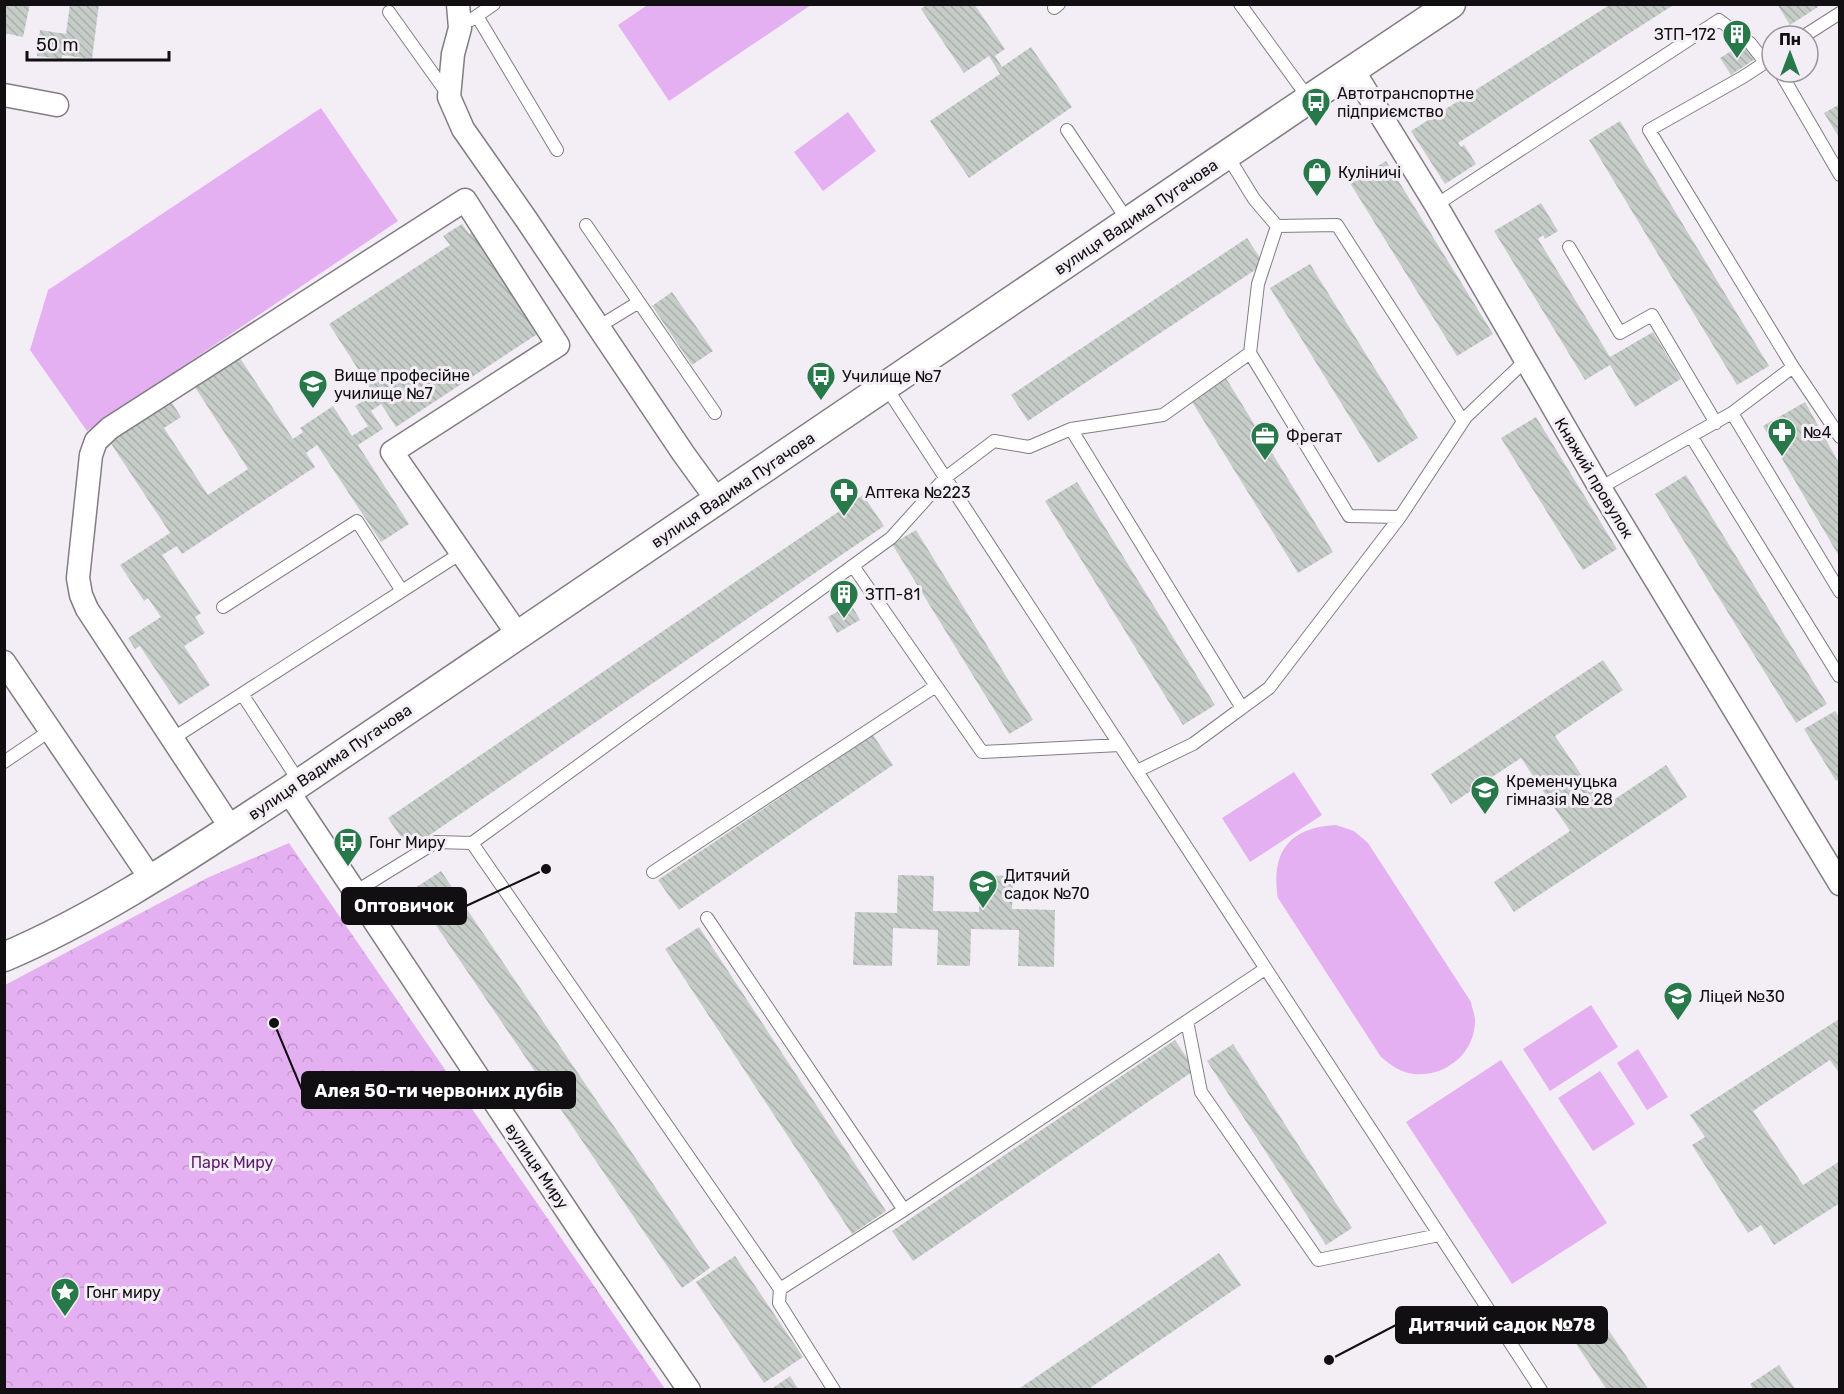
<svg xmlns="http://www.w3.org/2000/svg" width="1844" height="1394" viewBox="0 0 1844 1394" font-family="Rubik,sans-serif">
  <defs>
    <pattern id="forest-crowns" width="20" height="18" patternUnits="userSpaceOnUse" patternTransform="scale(1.5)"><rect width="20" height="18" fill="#e5b0f2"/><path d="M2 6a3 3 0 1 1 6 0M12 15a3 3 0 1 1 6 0" fill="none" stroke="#c396ce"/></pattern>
    <pattern id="building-back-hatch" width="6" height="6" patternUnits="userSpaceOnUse" patternTransform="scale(1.5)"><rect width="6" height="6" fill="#c6cdc8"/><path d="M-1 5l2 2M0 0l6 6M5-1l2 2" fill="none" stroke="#a9afab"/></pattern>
  </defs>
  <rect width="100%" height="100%" fill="#f3eef5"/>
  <!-- green -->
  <path fill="#e5b0f2" d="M649,4H811V5L669,101L618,25Z
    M321,108L398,221L87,431L30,350L48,290Z
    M848,112L876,151L823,191L794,152Z
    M1294,772L1322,815L1250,862L1222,818Z
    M1336,825L1354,831L1368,843L1471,1002C1472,1008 1475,1015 1475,1021C1475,1053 1446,1077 1414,1074C1401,1073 1391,1065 1381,1057L1278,898C1270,852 1290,827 1336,825Z
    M1591,1005L1618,1047L1550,1091L1523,1049Z
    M1638,1049L1668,1097L1647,1110L1617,1063Z
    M1501,1060L1607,1223L1512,1284L1406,1122Z
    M1600,1071L1635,1124L1593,1151L1558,1098Z"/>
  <!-- forest -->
  <path fill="url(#forest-crowns)" d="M289,843L665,1389H5V985L207,878Z"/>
  <!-- building -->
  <path fill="url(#building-back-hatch)" d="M4,4H30L23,37L4,33Z
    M70,4H99L92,59L62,55V59L37,56L40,30L66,34Z
    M928,4H974L1005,49L995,56L1002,67L1031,47L1072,107L969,178L930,121L1000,74L989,56L964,73L921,9Z
    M1611,4H1675L1458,143L1461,147L1464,145L1476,164L1445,184L1411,131Z
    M1777,4H1817L1818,7L1790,25Z
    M1744,43L1755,59L1731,75L1720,58Z
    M1840,104V139L1824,113Z
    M1620,121L1769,366L1737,385L1589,140Z
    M1386,161L1493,334L1457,356L1350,183Z
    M1541,203L1558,231L1545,239L1543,235L1538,239L1610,357L1653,332L1681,379L1635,407L1610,365L1585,380L1494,231Z
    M462,224L469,234L475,230L542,331L396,427L381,404L371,411L383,429L358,445L409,524L381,542L317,445L306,453L315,467L182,554L177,546L162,555L201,613L195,617L205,633L184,646L210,685L179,705L140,646L135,649L128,638L161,617L148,598L144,601L120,565L170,533L108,439L169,398L181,417L164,428L208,495L248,469L193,384L238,355L293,439L303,432L300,428L333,406L352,436L368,426L355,406L374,394L329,324L450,245L443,236Z
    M1247,238L1264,264L1028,421L1011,395Z
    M1310,264L1418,438L1378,463L1270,288Z
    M672,292L713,351L692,365L652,306Z
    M1224,375L1333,552L1298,573L1189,397Z
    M1805,402L1840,465V558L1763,426Z
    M1536,417L1617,549L1583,570L1501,438Z
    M1686,475L1827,704L1796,723L1655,494Z
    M1077,482L1215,705L1183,725L1045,501Z
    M863,495L884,526L409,849L388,818Z
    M916,530L1033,720L1009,734L892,544Z
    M851,604L860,620L837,633L828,617Z
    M1603,660L1623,690L1555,736L1603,807L1666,765L1687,797L1514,912L1494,882L1570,831L1521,758L1451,804L1431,774Z
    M1835,711L1840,718V779L1836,781L1804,729Z
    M873,735L893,765L679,910L658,880Z
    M441,871L710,1268L682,1288L412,890Z
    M898,875L934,876L933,911L979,912L980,875L1013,876L1012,909L1055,910L1054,967L1018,966L1019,930L971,929L970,966L937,965L938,930L893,928L892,966L853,965L855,912L897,913Z
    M699,927L886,1211L852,1234L665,949Z
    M1839,1019L1840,1074L1830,1060L1753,1111L1803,1185L1840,1161V1203L1774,1245L1761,1225L1748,1233L1692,1145L1705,1137L1690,1115Z
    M1175,1040L1195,1070L913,1261L892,1231Z
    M1233,1044L1352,1228L1326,1245L1207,1061Z
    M1219,1253L1241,1285L1087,1390H1017Z
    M735,1256L803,1357L764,1383L696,1282Z
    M1593,1307L1649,1390H1607L1564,1326Z
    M1779,1365L1796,1390H1754L1750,1384Z
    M790,1376L799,1390H770Z"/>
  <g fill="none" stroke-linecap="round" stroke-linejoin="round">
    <!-- service casing -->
    <g stroke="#827d83" stroke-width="14">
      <path id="service" d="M1240,4L1309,99
        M1054,8L1059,4
        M389,12L449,96
        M477,16L557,150
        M471,20L494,4
        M1804,36L1840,13
        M1772,58L1743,77L1649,130L1793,367
        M1780,72L1840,175
        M1067,130L1128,221
        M1227,155L1254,199L1277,226L1337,225L1463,421
        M1436,205L1719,20L1750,43L1765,62
        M586,225L715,413
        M1569,247L1620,333L1652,315L1716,423
        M598,327L639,302
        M1250,353L1349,516L1400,517L1466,417L1525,361
        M886,387L1541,1390
        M1732,413L1840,592
        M1071,429L1163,415L1250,353L1258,284L1277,226
        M1691,436L1732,413L1793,367L1840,437
        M1600,488L1691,436L1839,676
        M853,566L982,752L1120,745
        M223,607L357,521L402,591
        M242,694L300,783
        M172,739L461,553
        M4,762L51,730
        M1137,771L1193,744L1269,688L1400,517
        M472,843L891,538L945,478L994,441L1029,447L1071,429L1242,708
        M653,872L936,686
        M355,892L436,842L472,843L780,1289L779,1303L834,1390
        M707,918L904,1210
        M1187,1021L1201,1092L1318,1260L1439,1235
        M780,1289L904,1210L1265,969"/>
    </g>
    <!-- minor casing -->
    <g stroke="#827d83" stroke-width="25">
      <path id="minor" d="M458,4L460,28L453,54L449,97L463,129L526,219L683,453L717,500
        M1353,70L1436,205L1600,488L1840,884
        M4,95L57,105
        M4,662L151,879
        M288,791L587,1241L689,1390
        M231,828L87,609L81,595L78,578L91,455L96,441L110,428L465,200L558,345L392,452L518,635"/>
    </g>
    <!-- tertiary casing -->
    <g stroke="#827d83" stroke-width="31">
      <path id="tertiary" d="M4,957C105,914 197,850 288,791L1309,99L1451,4"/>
    </g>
    <!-- service -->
    <use href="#service" stroke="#fff" stroke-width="12"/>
    <!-- minor -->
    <use href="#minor" stroke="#fff" stroke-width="22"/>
    <!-- tertiary -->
    <use href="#tertiary" stroke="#fff" stroke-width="28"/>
  </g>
  <!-- icons -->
  <defs>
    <g id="building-pin" transform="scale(1.5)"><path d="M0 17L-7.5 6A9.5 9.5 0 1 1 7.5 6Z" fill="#28794a" stroke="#f3eef5"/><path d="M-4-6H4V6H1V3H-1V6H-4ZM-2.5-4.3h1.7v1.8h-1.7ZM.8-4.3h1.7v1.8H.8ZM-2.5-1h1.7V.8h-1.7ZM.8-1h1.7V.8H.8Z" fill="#fff"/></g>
    <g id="bus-pin" transform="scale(1.5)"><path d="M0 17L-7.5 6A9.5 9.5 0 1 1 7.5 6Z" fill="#28794a" stroke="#f3eef5"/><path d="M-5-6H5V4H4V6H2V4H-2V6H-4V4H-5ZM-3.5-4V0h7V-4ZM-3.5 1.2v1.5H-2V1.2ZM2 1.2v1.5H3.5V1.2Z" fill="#fff"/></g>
    <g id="shop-pin" transform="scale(1.5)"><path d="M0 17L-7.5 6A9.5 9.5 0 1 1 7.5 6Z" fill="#28794a" stroke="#f3eef5"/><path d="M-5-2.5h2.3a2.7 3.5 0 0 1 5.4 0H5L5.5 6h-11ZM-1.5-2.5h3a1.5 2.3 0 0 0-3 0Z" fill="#fff"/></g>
    <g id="university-pin" transform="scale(1.5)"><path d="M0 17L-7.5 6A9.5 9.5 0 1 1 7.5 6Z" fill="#28794a" stroke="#f3eef5"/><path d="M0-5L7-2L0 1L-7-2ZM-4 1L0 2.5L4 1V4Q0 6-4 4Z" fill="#fff"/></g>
    <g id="pharmacy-pin" transform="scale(1.5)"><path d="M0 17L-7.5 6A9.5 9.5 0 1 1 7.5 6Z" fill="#28794a" stroke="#f3eef5"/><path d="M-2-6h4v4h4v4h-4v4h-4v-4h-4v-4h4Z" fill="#fff"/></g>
    <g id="office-pin" transform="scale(1.5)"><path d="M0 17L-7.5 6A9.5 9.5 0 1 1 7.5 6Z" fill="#28794a" stroke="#f3eef5"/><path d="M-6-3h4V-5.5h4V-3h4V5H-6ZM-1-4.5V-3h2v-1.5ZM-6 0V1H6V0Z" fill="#fff"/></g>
    <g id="school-pin" transform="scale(1.5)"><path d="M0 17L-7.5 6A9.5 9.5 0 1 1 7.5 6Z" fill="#28794a" stroke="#f3eef5"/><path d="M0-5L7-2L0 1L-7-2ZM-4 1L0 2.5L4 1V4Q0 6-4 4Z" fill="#fff"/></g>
    <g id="sight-pin" transform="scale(1.5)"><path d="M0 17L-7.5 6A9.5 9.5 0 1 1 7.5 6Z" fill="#28794a" stroke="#f3eef5"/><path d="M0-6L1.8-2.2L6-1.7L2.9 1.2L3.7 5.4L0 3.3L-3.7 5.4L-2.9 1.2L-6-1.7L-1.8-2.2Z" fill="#fff"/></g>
  </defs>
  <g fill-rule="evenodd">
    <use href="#building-pin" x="1737" y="34"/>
    <use href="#bus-pin" x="1316" y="102"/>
    <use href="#shop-pin" x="1317" y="172"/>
    <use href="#bus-pin" x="821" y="376"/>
    <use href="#university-pin" x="313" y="384"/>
    <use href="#pharmacy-pin" x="1782" y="432"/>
    <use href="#office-pin" x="1265" y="436"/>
    <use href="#pharmacy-pin" x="844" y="492"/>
    <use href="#building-pin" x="844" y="594"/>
    <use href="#school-pin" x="1485" y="790"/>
    <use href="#bus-pin" x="348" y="842"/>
    <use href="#school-pin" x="983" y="884"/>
    <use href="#school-pin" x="1678" y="996"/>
    <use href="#sight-pin" x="65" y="1292"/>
  </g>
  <g text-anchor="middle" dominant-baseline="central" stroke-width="6" stroke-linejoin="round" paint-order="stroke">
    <!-- poi labels -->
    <g font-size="16" fill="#110f12" stroke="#f3eef5" text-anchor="start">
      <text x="1716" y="34" text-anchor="end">ЗТП-172</text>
      <text x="1337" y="93">Автотранспортне<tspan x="1337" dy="18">підприємство</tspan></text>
      <text x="1338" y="172">Куліничі</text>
      <text x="334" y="375">Вище професійне<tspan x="334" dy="18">училище №7</tspan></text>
      <text x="842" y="376">Училище №7</text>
      <text x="1803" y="432">№4</text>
      <text x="1286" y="436">Фрегат</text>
      <text x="865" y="492">Аптека №223</text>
      <text x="865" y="594">ЗТП-81</text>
      <text x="1506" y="781">Кременчуцька<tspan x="1506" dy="18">гімназія № 28</tspan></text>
      <text x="369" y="842">Гонг Миру</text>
      <text x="1004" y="875">Дитячий<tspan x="1004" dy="18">садок №70</tspan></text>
      <text x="1699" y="996">Ліцей №30</text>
      <text x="86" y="1292">Гонг миру</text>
    </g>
    <!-- street labels -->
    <g font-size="16" fill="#110f12" stroke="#f3eef5">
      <text transform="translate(1136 217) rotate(-34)">вулиця Вадима Пугачова</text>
      <text transform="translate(1594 478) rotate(59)">Княжий провулок</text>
      <text transform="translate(733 490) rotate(-34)">вулиця Вадима Пугачова</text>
      <text transform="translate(330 762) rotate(-34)">вулиця Вадима Пугачова</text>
      <text transform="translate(537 1166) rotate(56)">вулиця Миру</text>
    </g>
    <!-- park labels -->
    <g font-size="16" fill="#5c1a6b" stroke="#f3eef5">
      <text x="232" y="1162">Парк Миру</text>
    </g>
  </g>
  <!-- callouts -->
  <path fill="none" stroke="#110f12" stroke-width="2" d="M546 869L466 906M274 1023L302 1090M1329 1360L1396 1325"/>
  <g fill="#110f12" stroke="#f3eef5" stroke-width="2">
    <circle cx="546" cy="869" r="6"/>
    <circle cx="274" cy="1023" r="6"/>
    <circle cx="1329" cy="1360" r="6"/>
  </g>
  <g fill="#110f12" stroke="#110f12" stroke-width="2">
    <rect x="342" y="888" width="124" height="36" rx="6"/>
    <rect x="302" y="1072" width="273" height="36" rx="6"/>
    <rect x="1396" y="1307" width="211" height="36" rx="6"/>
  </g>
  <g font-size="18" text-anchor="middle" font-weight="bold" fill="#fff">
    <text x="404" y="912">Оптовичок</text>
    <text x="439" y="1097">Алея 50-ти червоних дубів</text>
    <text x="1502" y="1331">Дитячий садок №78</text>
  </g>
  <!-- border -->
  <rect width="1844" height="1394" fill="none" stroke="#110f12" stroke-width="12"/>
  <!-- north arrow -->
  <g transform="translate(1790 54)"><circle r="28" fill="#f3eef5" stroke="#99959a" stroke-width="1.5"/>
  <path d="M0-4.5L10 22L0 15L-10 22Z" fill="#28794a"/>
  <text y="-9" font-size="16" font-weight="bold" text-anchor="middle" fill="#110f12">Пн</text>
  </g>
  <!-- scale -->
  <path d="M27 51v9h142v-9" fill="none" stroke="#110f12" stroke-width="3"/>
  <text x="36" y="51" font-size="18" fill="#110f12" stroke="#f3eef5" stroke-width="4.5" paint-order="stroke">50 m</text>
</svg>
